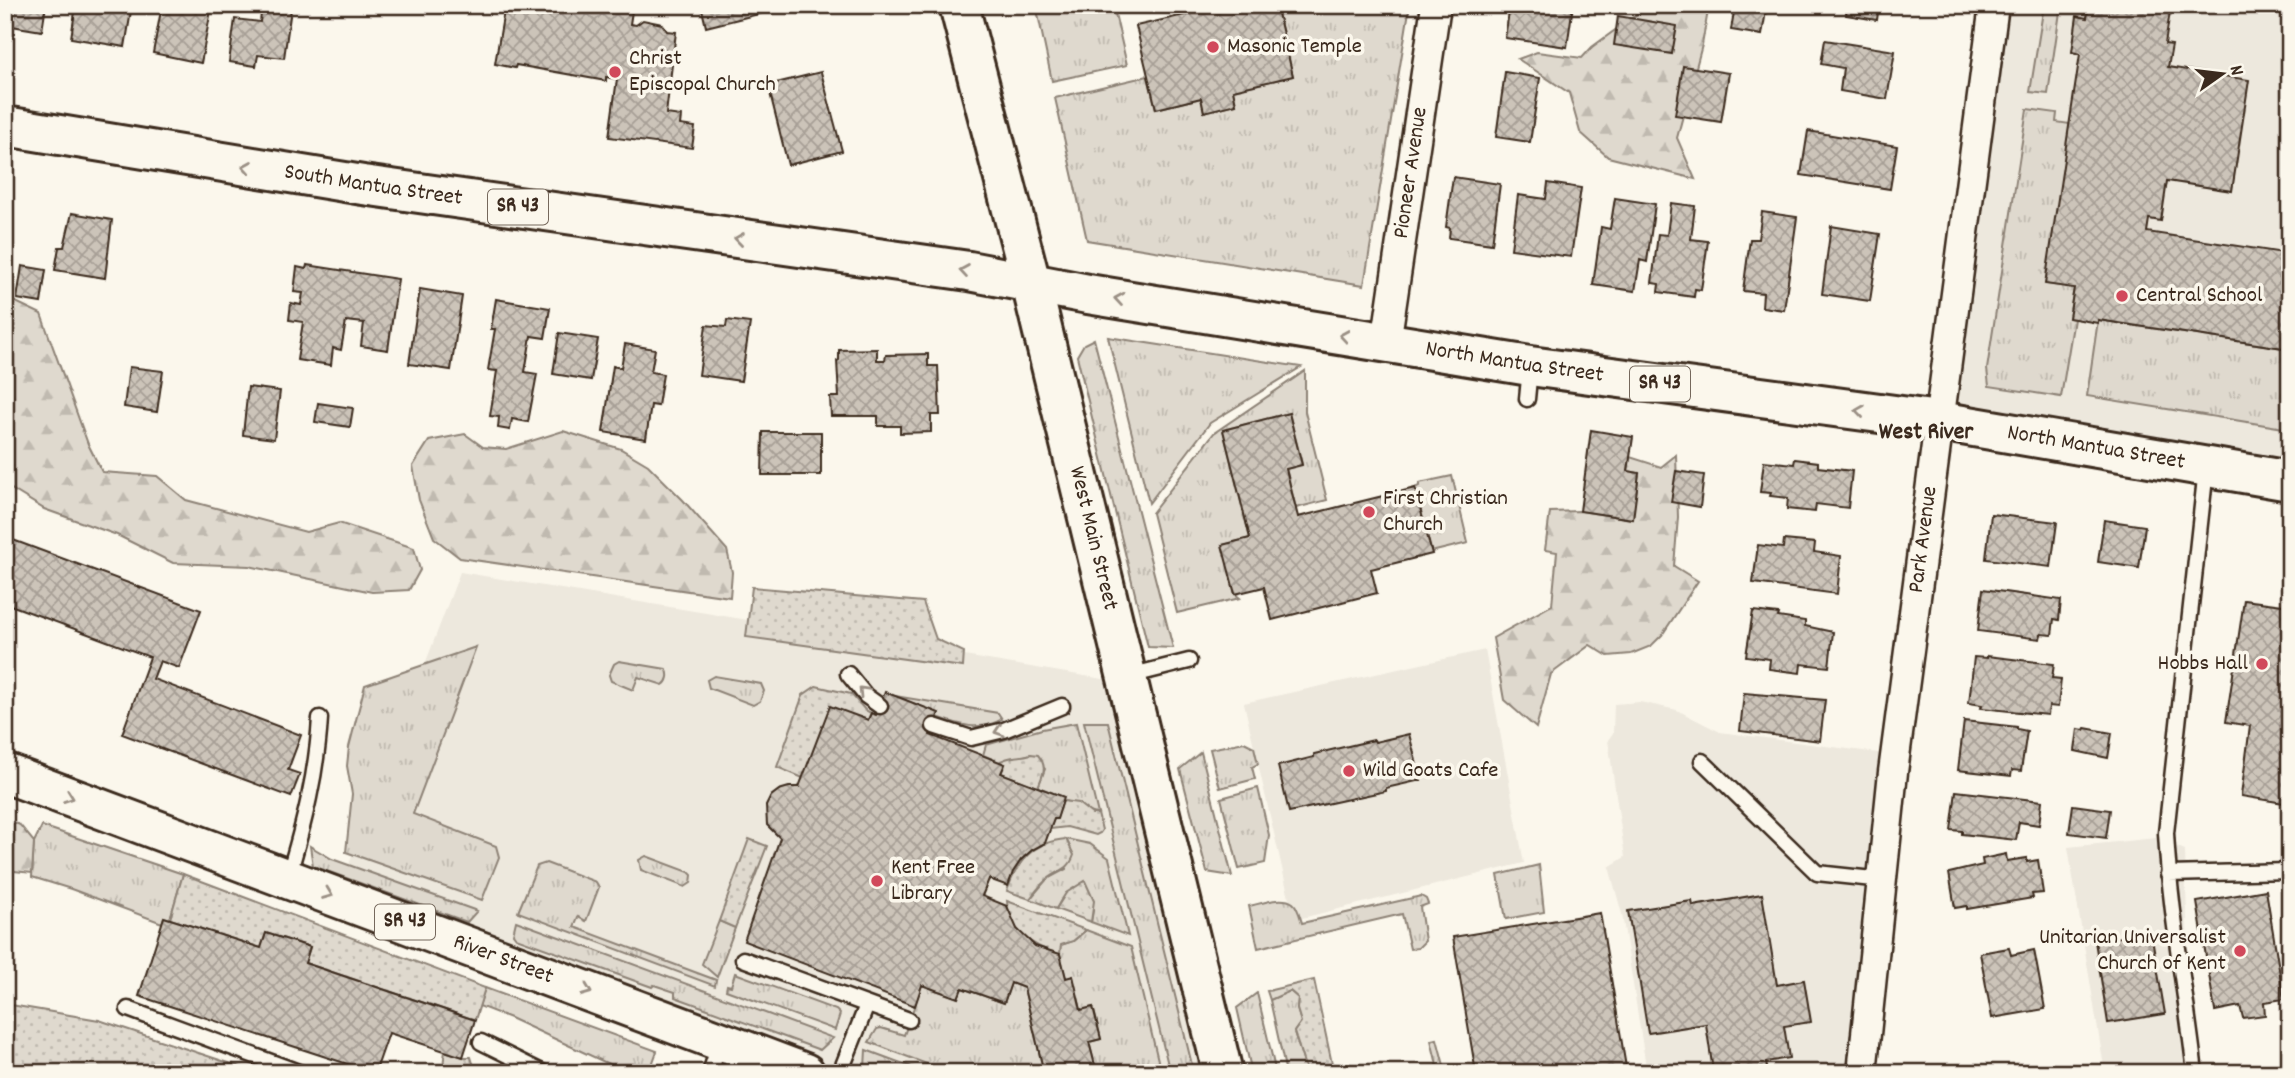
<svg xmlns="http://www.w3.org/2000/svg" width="2295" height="1078" viewBox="0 0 2295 1078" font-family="Dekko,sans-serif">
  <defs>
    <pattern id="grass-tufts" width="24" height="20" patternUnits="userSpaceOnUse" patternTransform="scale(1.75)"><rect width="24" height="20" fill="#dfd9ce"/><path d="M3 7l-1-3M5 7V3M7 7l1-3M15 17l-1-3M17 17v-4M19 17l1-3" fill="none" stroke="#c0bab0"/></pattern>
    <pattern id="forest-firs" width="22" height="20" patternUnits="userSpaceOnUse" patternTransform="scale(1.75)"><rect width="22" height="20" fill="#dfd9ce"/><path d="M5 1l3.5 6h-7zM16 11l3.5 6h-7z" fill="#c0bab0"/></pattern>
    <pattern id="park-dots" width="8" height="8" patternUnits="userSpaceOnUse" patternTransform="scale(1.75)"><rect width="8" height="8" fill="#dfd9ce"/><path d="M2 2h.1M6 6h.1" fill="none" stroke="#c0bab0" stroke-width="1.8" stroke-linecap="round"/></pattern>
    <pattern id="building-cross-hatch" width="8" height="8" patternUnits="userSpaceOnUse" patternTransform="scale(1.75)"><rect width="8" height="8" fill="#ccc4b9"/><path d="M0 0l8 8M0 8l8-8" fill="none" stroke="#a79f96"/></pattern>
  </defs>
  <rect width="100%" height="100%" fill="#fbf7ec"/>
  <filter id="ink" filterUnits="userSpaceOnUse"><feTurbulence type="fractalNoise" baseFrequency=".0143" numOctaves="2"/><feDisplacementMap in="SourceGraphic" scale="14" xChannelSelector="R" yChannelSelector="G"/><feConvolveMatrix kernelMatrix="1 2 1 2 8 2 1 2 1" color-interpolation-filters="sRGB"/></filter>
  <g filter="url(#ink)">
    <!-- built -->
    <path fill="#ede8dd" d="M1994,5H2290V481L1939,421Z
      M460,572L1127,683L1223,1073H746L329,917Z
      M1485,650L1524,863L1294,920L1244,703Z
      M1640,702L1677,710L1720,732L1886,754L1855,1073H1647L1622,914L1609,867L1625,857L1608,740L1613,733L1614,704Z
      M2156,838L2185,850L2189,993L2203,1073H2105L2068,847Z"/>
    <!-- grass -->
    <path fill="url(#grass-tufts)" stroke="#8d8276" stroke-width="2" d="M1036,5H1113L1127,65L1052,81Z
      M1276,5H1410L1364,285L1087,240L1055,98L1148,76L1156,109L1201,98L1204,112L1236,104L1233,90L1293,76Z
      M2044,5H2061L2048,94L2030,92Z
      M2027,109L2057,113L2056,122L2070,124L2046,284L2074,288L2069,318L2074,319L2061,397L1989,386L1987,369Z
      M2098,320L2290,349V429L2087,396Z
      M1108,337L1301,367L1210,423L1149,503Z
      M1094,339L1173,648L1148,647L1077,356L1084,344Z
      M1305,371V412L1327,500L1296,508L1286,469L1302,464L1289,413L1223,430L1250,538L1223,545L1235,594L1240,598L1177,613L1152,513L1214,433Z
      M1452,476L1468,543L1431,552L1415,488L1419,486V483Z
      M476,647L413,814L496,846L499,857L482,900L346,852L352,794L347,766L349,747L365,685Z
      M619,661L666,669C670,674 668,682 663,685L638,677L633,690L611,681L609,675L614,664Z
      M714,676L761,684L764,691L760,701L753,705L709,688L707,680Z
      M895,696L998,713L1002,719C980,732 959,725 937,717L938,713Z
      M1084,722H1108L1194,1073H1170Z
      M1076,723L1098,814C1085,814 1076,802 1063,801L1064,797L1038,787L1045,769L1031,754L999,762L983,755L986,745L1042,729Z
      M1244,742L1254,747L1258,764L1252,767L1255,779L1220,788L1210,749Z
      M1201,752L1232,876L1207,872L1180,769Z
      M1258,788L1269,835L1265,863L1239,869L1221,798Z
      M42,826L183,874L170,919L164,917L162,923L71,889L32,877L34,842Z
      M1066,839L1090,844L1109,858L1128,936L1091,922L1093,911L1061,900L1056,909L1030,899L1047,879L1066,869L1071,849Z
      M310,846L332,859L477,911L467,922L313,866Z
      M646,856L689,872L692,875L691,883L685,887L641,870L639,860Z
      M546,863L596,882L599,887L586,921L578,917L574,927L716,980L715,986L518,912L537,866Z
      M1539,865L1544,912L1506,919L1498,875Z
      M1421,896L1426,899L1428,904L1420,907L1425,941L1418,948L1410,949L1402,914L1258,948L1249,906C1260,904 1282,895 1293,903C1298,907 1300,917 1302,923Z
      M516,921L833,1038L820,1050L675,997V992L654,985L652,987L516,938L513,934Z
      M719,921L735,928L717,977L702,964Z
      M1086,930L1131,947L1161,1073H1097L1089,1042L1101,1039L1093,1007L1081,1010L1073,977L1066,978L1060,954V945L1073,941Z
      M735,973L836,1010L840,1014L835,1030L726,990L727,985L731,986Z
      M1011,983L1024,988L1044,1073H950L869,1042L877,1029L881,1028L904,1035L922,985L958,998L962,988L1004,1003Z
      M485,988L657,1051L649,1073H628L510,1018L479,1006Z
      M1290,991L1298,998L1297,1009L1301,1022L1294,1032L1307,1073H1286L1270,1000Z
      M1257,993L1276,1073H1252L1237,1008Z
      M1437,1039L1446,1073H1439L1431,1040Z
      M866,1050L928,1073H878L865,1068Z
      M445,1051L463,1057H471L476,1073H442Z"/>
    <!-- forest -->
    <path fill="url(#forest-firs)" stroke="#8d8276" stroke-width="2" d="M1673,5H1709L1702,45L1677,138L1695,179L1608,157L1580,132L1569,93L1518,59L1537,52L1582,58L1592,47L1644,9Z
      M5,302H16L41,314L88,444L102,472L157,476L186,500L306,532L339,523L414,548L420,570L409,590L372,592L249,566L173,563L117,535L44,509L5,485Z
      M563,431L621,449L648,465L683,500L727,550L732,572L730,597L460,558L434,538L419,500L413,466L429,441L465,434L483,447L506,449Z
      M1676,455L1678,517L1674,566L1698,581L1662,635L1651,646L1631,654L1608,656L1590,645L1551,674L1536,728L1504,700L1493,638L1552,605L1557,552L1545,550L1550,512L1580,511L1632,519L1639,473L1628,471L1630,457L1661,467Z
      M5,819L20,825L34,842L32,873L5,870Z"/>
    <!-- park -->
    <path fill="url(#park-dots)" stroke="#8d8276" stroke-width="2" d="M752,587L923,602L936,639L964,652L963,667L746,637Z
      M816,686L851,694L865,710L871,713L868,720L803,778L777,767L803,695Z
      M1031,754L1038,755C1048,767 1043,774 1038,787L1001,773L1005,764L999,762C1010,755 1019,758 1031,754Z
      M1063,801L1078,803L1092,814H1098L1102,830L1100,833L1096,835L1067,827L1050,829L1054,819L1057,818Z
      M749,839L767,846L735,928L719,921Z
      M1066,839L1074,855C1069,870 1061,869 1049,878C1041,883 1036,891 1030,899L1007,891C1017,861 1033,842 1066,839Z
      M183,874L485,988L475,1020L305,963L310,947L266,933L261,948L170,919Z
      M1085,881L1094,901L1091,922L1056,909L1066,893Z
      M1007,901L1086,930L1073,941L1061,945L1060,954C1033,948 1009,931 1007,901Z
      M1314,980L1334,1073H1307L1294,1032L1301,1022L1297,1009L1298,998L1290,991L1270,1000L1267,991Z
      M5,1004L99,1020L259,1073H5Z"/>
    <!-- building -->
    <path fill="url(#building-cross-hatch)" stroke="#3b2a1e" stroke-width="2" d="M5,5H46L42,31L5,25Z
      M76,5H132L125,47L71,38Z
      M162,5H212L201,63L153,53Z
      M262,5L291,9L284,58L258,55L256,66L229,62L235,19L260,22Z
      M505,5H633L630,24L636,25L643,20L662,24L667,31L676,32L666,114L681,116L680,125L695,127L692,148L609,137L617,79L606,77V81L516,65L515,68L495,64Z
      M701,5H795L706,27Z
      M1191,5H1276L1293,76L1233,90L1236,104L1204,112L1201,98L1156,109L1136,26L1193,13Z
      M1510,5H1573L1567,47L1505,38Z
      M1735,5H1767L1762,35L1731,30Z
      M1847,5H1899V9L1879,5L1877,20L1846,15Z
      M2089,5H2171L2165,44L2172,45L2168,67L2249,80L2232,191L2167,181L2161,221L2149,219L2147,232L2290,254V349L2098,320V323L2069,318L2074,288L2045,284L2080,54L2072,52L2077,16L2087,18Z
      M1618,16L1677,26L1672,54L1614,45Z
      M1825,40L1895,51L1887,99L1840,91L1843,68L1821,64Z
      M1683,66L1729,73L1721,122L1675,115Z
      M821,72L842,151L788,165L768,85Z
      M1505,72L1540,78L1530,142L1496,137Z
      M1808,131L1897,146L1890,189L1801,175Z
      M1453,177L1500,184L1492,244L1449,238L1450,228L1446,227Z
      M1548,183L1581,188L1571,257L1511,249L1518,195L1546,199Z
      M1615,198L1655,204L1647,262L1640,260L1635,291L1593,285L1601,227L1610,229Z
      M5,200L11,201L5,232Z
      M1671,203L1695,206L1691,239L1708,241L1701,290L1695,289L1694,297L1658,292L1659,284L1652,283L1658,234L1667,235Z
      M1762,212L1797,217L1784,310L1762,307L1763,293L1743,291L1750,239H1758Z
      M72,213L112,220L105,278L55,270L59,247H64Z
      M1831,226L1880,234L1870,301L1822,294Z
      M307,265L398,279L388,350L361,346L364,323L346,321L341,350L333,348L331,365L297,360L303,322L289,320L291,303L301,305L303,293L294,292L297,267L306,269Z
      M22,266L46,270L41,303L17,299Z
      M420,289L462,296L451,370L409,364Z
      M496,299L550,308L545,338L531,336L525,372L537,374L528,422L512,419L510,430L498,428L499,417L490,416L497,371L488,370L495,329H491Z
      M727,320L750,323L741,381L699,375L706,325L726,327Z
      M559,333L598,339L591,380L553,374Z
      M625,344L655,349L651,372L663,374L658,406L651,405L646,439L603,432L613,366L621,368Z
      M877,349V360H885L886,355L928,354V366H938L940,415H931V432L900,433V426H878V416H831L830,397H839L837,361L839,360V350Z
      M129,367L163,371L157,412L124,407Z
      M248,387L280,391L274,439L243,435Z
      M318,403L353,408L350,427L315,422Z
      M1289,413L1302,465L1286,469L1298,517L1415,488L1432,554L1371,569L1377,593L1272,620L1264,587L1235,594L1222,545L1250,538L1223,430Z
      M1591,430L1633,437L1628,471L1639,473L1633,519L1580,511Z
      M763,432H821V475H762Z
      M1795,459L1818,462V467L1852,471L1848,508L1816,504L1815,512L1787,509L1788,498L1770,496L1771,493L1760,492L1764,461L1794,464Z
      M1676,471L1704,475L1700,507L1671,502Z
      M1991,514L2057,522L2051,567L1986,559Z
      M2104,520L2145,526L2139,568L2098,562Z
      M5,537L201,610L179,668L160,661L153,679L301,735L288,770L300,774L291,797L122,734L150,657L5,603Z
      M1784,540L1815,543L1814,552L1841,556L1837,594L1753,583L1758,545L1783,548Z
      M1983,589L2061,600L2059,620L2054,619L2052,635L2041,634L2040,639L1978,631Z
      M2244,600L2290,606V804L2241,796L2250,726L2226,722Z
      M1753,611L1779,614L1778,617L1805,621V626L1833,632L1829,667L1801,664L1800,673L1769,669L1770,659L1746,656Z
      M1987,656L2054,664L2052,678L2061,679L2058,707L2049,706L2048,715L1981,708L1982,705L1969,703L1974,657L1987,658Z
      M885,692L939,713L930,735L1005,764L1001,773L1064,797L1057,819H1054L1045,843L1032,850L1021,860L1013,872L1008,886L989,879L982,896L1007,906L1017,929L1035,946L1060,954L1066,978L1073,976L1081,1010L1093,1007L1101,1039L1089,1042L1097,1073H1044L1024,988L1011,983L1004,1003L962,988L958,998L922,985L915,1006L744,941L780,838L767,825L766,806L771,796L779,790L789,787H799L830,706L868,720L871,713L876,715Z
      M1744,693L1825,700L1820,741L1740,731Z
      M1964,721L2017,727V729L2027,731L2021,771L2012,770L2011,776L1958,770Z
      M2085,728L2112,733L2108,758L2075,751L2078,729L2084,730Z
      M1409,734L1421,780L1386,788V791L1289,812L1278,766L1314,757V754L1374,740L1375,742Z
      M1956,791L2042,801L2039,825L2019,822L2016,840L1962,834V831L1951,830Z
      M2073,805L2110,810L2106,838L2069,833Z
      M2006,854L2007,861L2027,858V862L2038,860L2043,893L2032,894L2033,898L1967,909V906L1955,908L1949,873L1983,865L1982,859Z
      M2266,890L2284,999L2264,1002L2265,1015L2243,1018L2240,1006L2215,1011L2197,902Z
      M1762,894L1777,985L1804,980L1811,1022L1784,1026L1789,1058L1766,1062L1768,1073H1739L1738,1067L1713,1071L1706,1024L1648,1033L1628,911L1692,901L1693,906Z
      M1600,913L1627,1073H1476L1453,937Z
      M164,917L261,948L266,933L310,947L305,963L475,1020L463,1057L389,1033L375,1073L139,996Z
      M2151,932L2165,1014L2108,1023L2095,941Z
      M2009,948L2011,955L2034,950L2045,1009L1992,1018L1980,953Z"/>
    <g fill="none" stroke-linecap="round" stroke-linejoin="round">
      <!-- service casing -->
      <g stroke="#3b2a1e" stroke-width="19">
        <path id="service" d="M1527,399L1530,368
          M848,674L866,696L880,706
          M1129,676L1189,661
          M934,726L971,738L1004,730L1062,706
          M1702,761L1817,873L1882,880
          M2168,874L2288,871L2290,880
          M288,877C304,824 317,773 320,718
          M743,959L909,1020
          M128,1009L301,1073
          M481,1042L544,1073
          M710,1073L720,1042
          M840,1073L867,1005
          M2195,1073C2186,992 2170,914 2166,833L2206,469"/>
      </g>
      <!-- minor casing -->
      <g stroke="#3b2a1e" stroke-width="33">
        <g id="minor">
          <path id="s1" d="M1386,343L1436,5"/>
          <path id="s2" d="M1862,1073L1893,772L1994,5"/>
        </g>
      </g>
      <!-- secondary casing -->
      <g stroke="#3b2a1e" stroke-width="44">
        <g id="secondary">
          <path id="s3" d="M959,5L1031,283L1223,1073"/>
        </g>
      </g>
      <!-- primary casing -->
      <g stroke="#3b2a1e" stroke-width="44">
        <g id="primary">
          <path id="s4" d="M5,126L363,185L969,271L1088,294L1530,366L1939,421L2290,481"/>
          <path id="s5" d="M5,773L805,1073"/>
        </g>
      </g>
      <!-- service -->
      <use href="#service" stroke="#fbf7ec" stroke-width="14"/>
      <!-- minor -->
      <use href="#minor" stroke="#fbf7ec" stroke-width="28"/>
      <!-- secondary -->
      <use href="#secondary" stroke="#fbf7ec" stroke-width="38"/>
      <!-- primary -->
      <use href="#primary" stroke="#fbf7ec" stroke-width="38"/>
    </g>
    <!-- one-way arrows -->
    <defs><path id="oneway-chevron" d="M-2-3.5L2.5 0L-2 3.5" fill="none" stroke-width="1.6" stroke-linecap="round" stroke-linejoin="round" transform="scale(1.75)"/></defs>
    <g stroke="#9b9085">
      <use href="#oneway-chevron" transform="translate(247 167) rotate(-171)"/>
      <use href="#oneway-chevron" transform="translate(739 239) rotate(-172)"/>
      <use href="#oneway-chevron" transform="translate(964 271) rotate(-171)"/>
      <use href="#oneway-chevron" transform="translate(1119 299) rotate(-171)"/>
      <use href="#oneway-chevron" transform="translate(1344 336) rotate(-171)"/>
      <use href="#oneway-chevron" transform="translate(1860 411) rotate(-172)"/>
      <use href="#oneway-chevron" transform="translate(863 691) rotate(-134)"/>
      <use href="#oneway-chevron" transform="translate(999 731) rotate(162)"/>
      <use href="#oneway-chevron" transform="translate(69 797) rotate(20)"/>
      <use href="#oneway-chevron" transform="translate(328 894) rotate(21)"/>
      <use href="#oneway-chevron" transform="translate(587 991) rotate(21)"/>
    </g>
  </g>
  <!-- markers -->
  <g fill="#d1495b" stroke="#fbf7ec" stroke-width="2.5">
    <circle cx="1213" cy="47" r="7"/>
    <circle cx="615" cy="72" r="7"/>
    <circle cx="2122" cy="296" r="7"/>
    <circle cx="1369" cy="512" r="7"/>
    <circle cx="2262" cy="664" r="7"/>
    <circle cx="1349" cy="771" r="7"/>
    <circle cx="877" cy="881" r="7"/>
    <circle cx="2240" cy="951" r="7"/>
  </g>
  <g text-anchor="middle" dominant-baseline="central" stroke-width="7" stroke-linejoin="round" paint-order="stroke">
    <!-- shield labels -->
    <g fill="#fbf7ec" stroke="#75685c" stroke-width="2">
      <rect x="488" y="189.5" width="60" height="35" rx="5"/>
      <rect x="1630" y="366.5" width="60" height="35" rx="5"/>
      <rect x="375" y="904.5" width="60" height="35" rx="5"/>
    </g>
    <g font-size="21" font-weight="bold" fill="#3b2a1e">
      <text x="518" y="207">SR 43</text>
      <text x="1660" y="384">SR 43</text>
      <text x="405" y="922">SR 43</text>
    </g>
    <!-- poi labels -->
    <g font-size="23" fill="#3b2a1e" stroke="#fbf7ec" text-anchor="start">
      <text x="1227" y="47">Masonic Temple</text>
      <text x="629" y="59">Christ<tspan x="629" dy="26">Episcopal Church</tspan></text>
      <text x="2136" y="296">Central School</text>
      <text x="1383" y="499">First Christian<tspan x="1383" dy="26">Church</tspan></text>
      <text x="2248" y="664" text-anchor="end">Hobbs Hall</text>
      <text x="1363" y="771">Wild Goats Cafe</text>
      <text x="891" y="868">Kent Free<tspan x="891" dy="26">Library</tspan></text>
      <text x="2226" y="938" text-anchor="end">Unitarian Universalist<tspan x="2226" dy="26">Church of Kent</tspan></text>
    </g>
    <!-- street labels -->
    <g font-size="23" fill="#3b2a1e" stroke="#fbf7ec">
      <text stroke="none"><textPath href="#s1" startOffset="172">Pioneer Avenue</textPath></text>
      <text stroke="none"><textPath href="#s4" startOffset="373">South Mantua Street</textPath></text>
      <text stroke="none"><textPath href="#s4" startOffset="1528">North Mantua Street</textPath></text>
      <text stroke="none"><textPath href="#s4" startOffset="2116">North Mantua Street</textPath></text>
      <text stroke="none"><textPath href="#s2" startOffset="537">Park Avenue</textPath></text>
      <text stroke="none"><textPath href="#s3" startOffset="550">West Main Street</textPath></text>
      <text stroke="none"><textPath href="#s5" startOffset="532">River Street</textPath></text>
    </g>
    <!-- neighbourhood labels -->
    <g font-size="24" font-weight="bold" fill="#3b2a1e" stroke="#fbf7ec">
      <text x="1926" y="433">West River</text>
    </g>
  </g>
  <!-- margin -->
  <rect width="2295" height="1078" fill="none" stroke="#fbf7ec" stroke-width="28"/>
  <rect x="14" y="14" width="2267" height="1050" fill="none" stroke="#3b2a1e" stroke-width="2.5" filter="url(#ink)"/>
  <!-- north arrow -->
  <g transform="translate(2222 74) rotate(76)" stroke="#fbf7ec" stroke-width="5" paint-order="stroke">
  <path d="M0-5L12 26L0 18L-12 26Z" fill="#3b2a1e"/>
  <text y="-10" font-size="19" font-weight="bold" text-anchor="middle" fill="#3b2a1e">N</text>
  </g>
</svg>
